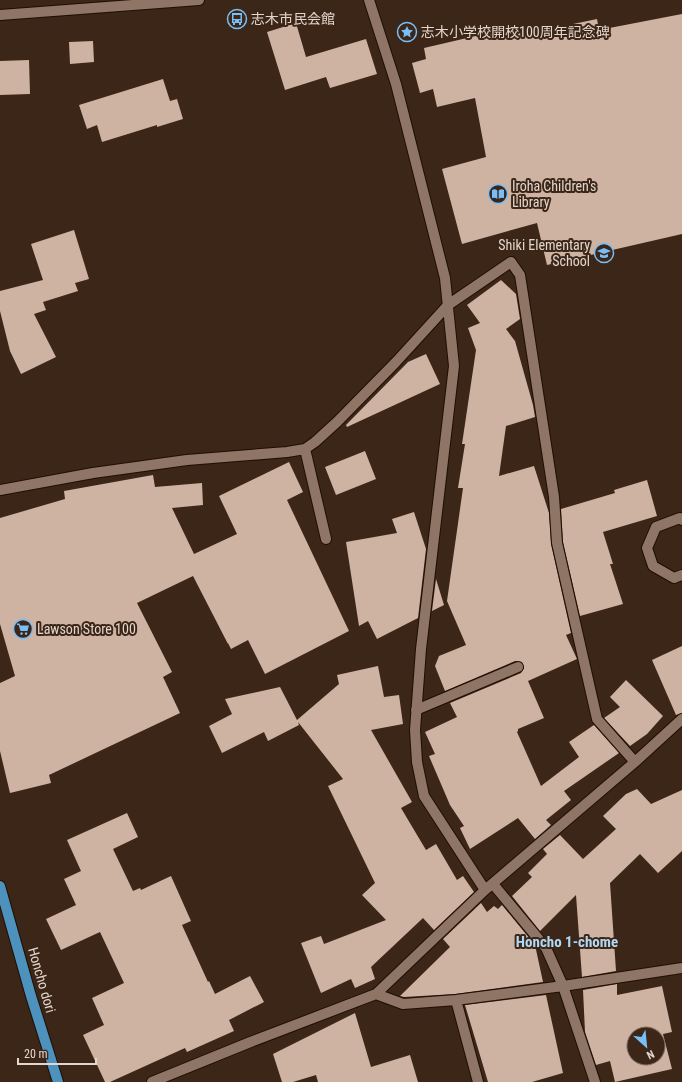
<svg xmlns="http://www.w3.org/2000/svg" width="682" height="1082" viewBox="0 0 682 1082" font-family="'Roboto Condensed','Noto Sans JP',sans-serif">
  <rect width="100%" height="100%" fill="#3b2618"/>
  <!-- building -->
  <path fill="#cfb3a2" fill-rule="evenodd" d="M682,14V234L547,265L537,223L462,244L442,169L486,157L475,98L437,107L433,89L420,93L412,63L426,59L424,48L519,26L521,35L597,19L599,30Z
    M296,23L306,57L366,39L377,74L330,88L326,77L285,90L267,32Z
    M93,41L94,62L70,64L69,42Z
    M29,60L30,94L0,95V61Z
    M163,79L170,101L177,99L183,119L157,127V125L102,142L97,125L87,129L79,105Z
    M74,230L89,279L75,283L78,291L43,302L46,310L34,314L56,357L21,374L10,351L0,311V291L43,280L31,244Z
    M501,280L516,294L520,319L506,329L515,341L533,405L535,417L506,426L499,476L534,466L549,513L551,544L571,633L566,635L577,659L528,681L544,718L518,729V731L517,732L541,786L579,757L569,742L594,725L619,753L564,791L571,800L546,820L551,825L535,839L518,818L470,849L460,828L464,826L450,805L429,756L435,754L425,732L457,717L450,703L521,673L524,668L522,662L515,661L445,691L435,666L439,656L466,645L447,601L463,488H458L465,444H462L476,350L468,328L480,323L467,305Z
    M426,354L440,384L347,427L346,425L408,362Z
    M365,451L376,479L336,495L325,467Z
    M289,462L303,492L287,500L349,631L265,674L248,640L231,649L228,643V644L193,576L137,603L172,672L163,677L180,713L49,775L51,783L10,793L0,751V683L15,676L0,624V518L65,499L64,491L153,475L155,487L202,483L203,505L172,508L194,554L237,534L219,496Z
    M647,480L657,516L603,532L613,564H610L623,604L580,616L563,542L561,509L615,493L614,490Z
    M414,512L426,549L418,618L377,639L368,621L359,626L346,542L397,533L392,519Z
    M436,579L444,605L432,611Z
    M682,646V713L676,715L652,660Z
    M378,666L384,697L399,695L403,724L371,730L412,802L401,808L426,850L436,844L457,880L463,876L474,892L434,930L423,918L371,967L375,979L355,988L351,979L321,993L301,943L321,936L324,944L386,920L362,895L375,883L328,786L343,779L298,722L299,725L268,741L264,732L222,753L209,726L232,714L225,699L280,687L297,720L339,684L337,675Z
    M626,680L663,716L647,734L630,746L604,718L620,707L610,697Z
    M637,789L651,804L682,790V851L658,873L640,854L610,883L616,971L582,977L576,895L540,931L512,896L532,877L528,873L547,854L543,849L560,835L583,859L616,829L603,816L626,794Z
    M127,813L138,837L113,849L133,891L140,888L141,890L171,876L191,921L182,925L208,982L209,981L215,994L250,976L264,1002L229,1020L234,1031L187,1052L185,1048L110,1082H105L83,1035L104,1025L92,998L124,983L100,932L61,950L46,919L76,905L64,879L81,871L67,840Z
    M481,903L487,912L494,906L498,909L502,905L535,945L543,982L455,994L404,997L400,996L450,947L443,939Z
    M617,984V995L662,986L672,1032L663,1034L672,1069L615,1082L610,1061L596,1065L585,1032L583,990ZM634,1034H658V1058H634Z
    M546,995L563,1073L532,1082H488L465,1005Z
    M355,1013L371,1067L410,1055L418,1082H318L316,1075L293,1082H282L273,1054Z"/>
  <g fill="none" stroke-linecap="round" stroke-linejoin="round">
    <!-- minor casing -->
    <g stroke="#210e03" stroke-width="12">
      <path id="minor" d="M369,0L396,84L445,278L454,366L421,649L415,730L417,762L424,796L485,890
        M0,15L199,0
        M305,449L326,539
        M0,490L93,473L187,460L287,452L305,449L315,442L337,422L396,362L448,305L511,262L520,275L554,497L557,543L597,719L635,762
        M682,520L680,518L656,527L647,548L653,566L674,578L682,575
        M416,710L518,667
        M493,884L546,948L563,986L595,1082
        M376,994L403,1004L456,1000L563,986L682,968
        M456,1000L478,1082
        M152,1082L248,1043L376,994L485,890L635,762L682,719"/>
    </g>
    <!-- major casing -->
    <g stroke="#210e03" stroke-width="12">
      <path id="major" d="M0,886L31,996L58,1082"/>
    </g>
    <!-- minor -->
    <use href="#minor" stroke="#8f7565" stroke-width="10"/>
    <!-- major -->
    <use href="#major" stroke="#4c92bd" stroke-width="10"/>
  </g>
  <!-- icons -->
  <defs>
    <g id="bus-ring" transform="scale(1)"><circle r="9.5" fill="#3b2618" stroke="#78bff7" stroke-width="1.5"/><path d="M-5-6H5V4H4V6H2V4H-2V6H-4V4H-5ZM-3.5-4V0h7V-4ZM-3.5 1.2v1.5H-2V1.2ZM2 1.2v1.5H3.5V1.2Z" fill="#78bff7"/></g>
    <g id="sight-ring" transform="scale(1)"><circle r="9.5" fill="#3b2618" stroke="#78bff7" stroke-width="1.5"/><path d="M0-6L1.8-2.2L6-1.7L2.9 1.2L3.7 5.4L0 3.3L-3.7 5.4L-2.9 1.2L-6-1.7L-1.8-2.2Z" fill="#78bff7"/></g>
    <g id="library-ring" transform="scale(1)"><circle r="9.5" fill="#3b2618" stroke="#78bff7" stroke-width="1.5"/><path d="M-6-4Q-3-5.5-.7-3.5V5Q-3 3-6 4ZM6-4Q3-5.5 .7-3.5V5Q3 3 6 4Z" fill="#78bff7"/></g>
    <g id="school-ring" transform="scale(1)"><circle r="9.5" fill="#3b2618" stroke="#78bff7" stroke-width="1.5"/><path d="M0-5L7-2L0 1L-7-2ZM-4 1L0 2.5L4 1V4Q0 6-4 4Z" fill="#78bff7"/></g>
    <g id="supermarket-ring" transform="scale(1)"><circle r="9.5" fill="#3b2618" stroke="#78bff7" stroke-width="1.5"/><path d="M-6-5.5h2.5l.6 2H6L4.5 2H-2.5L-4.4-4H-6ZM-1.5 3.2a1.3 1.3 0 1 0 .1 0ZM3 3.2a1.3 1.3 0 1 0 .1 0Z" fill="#78bff7"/></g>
  </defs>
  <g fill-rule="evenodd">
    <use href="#bus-ring" x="237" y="19"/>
    <use href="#sight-ring" x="407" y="32"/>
    <use href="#library-ring" x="498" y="194"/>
    <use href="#school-ring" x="604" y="253"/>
    <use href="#supermarket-ring" x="23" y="629"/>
  </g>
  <g text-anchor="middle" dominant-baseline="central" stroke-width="4" stroke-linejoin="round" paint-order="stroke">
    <!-- poi labels -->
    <g font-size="14" fill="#e4d6cd" stroke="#3b2618" text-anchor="start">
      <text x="251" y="19">志木市民会館</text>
      <text x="421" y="32">志木小学校開校100周年記念碑</text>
      <text x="512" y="186">Iroha Children's<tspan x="512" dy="16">Library</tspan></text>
      <text x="590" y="245" text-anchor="end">Shiki Elementary<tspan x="590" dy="16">School</tspan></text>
      <text x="37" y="629">Lawson Store 100</text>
    </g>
    <!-- street labels -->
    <g font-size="14" fill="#e4d6cd" stroke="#3b2618">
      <text transform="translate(42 980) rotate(74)">Honcho dori</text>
    </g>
    <!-- neighbourhood labels -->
    <g font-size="15" font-weight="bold" fill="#b1d8f7" stroke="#3b2618">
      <text x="567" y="942">Honcho 1-chome</text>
    </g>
  </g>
  <!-- north arrow -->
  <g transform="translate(646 1046) rotate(153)"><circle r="19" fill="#3b2618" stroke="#7f6c60"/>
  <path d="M0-3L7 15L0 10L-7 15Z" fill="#78bff7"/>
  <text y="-6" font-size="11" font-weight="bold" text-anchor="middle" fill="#e4d6cd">N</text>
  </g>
  <!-- scale -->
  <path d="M18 1058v6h78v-6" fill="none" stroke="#e4d6cd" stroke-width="2"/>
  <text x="24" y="1058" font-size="12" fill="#e4d6cd" stroke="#3b2618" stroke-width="3" paint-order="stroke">20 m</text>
</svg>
